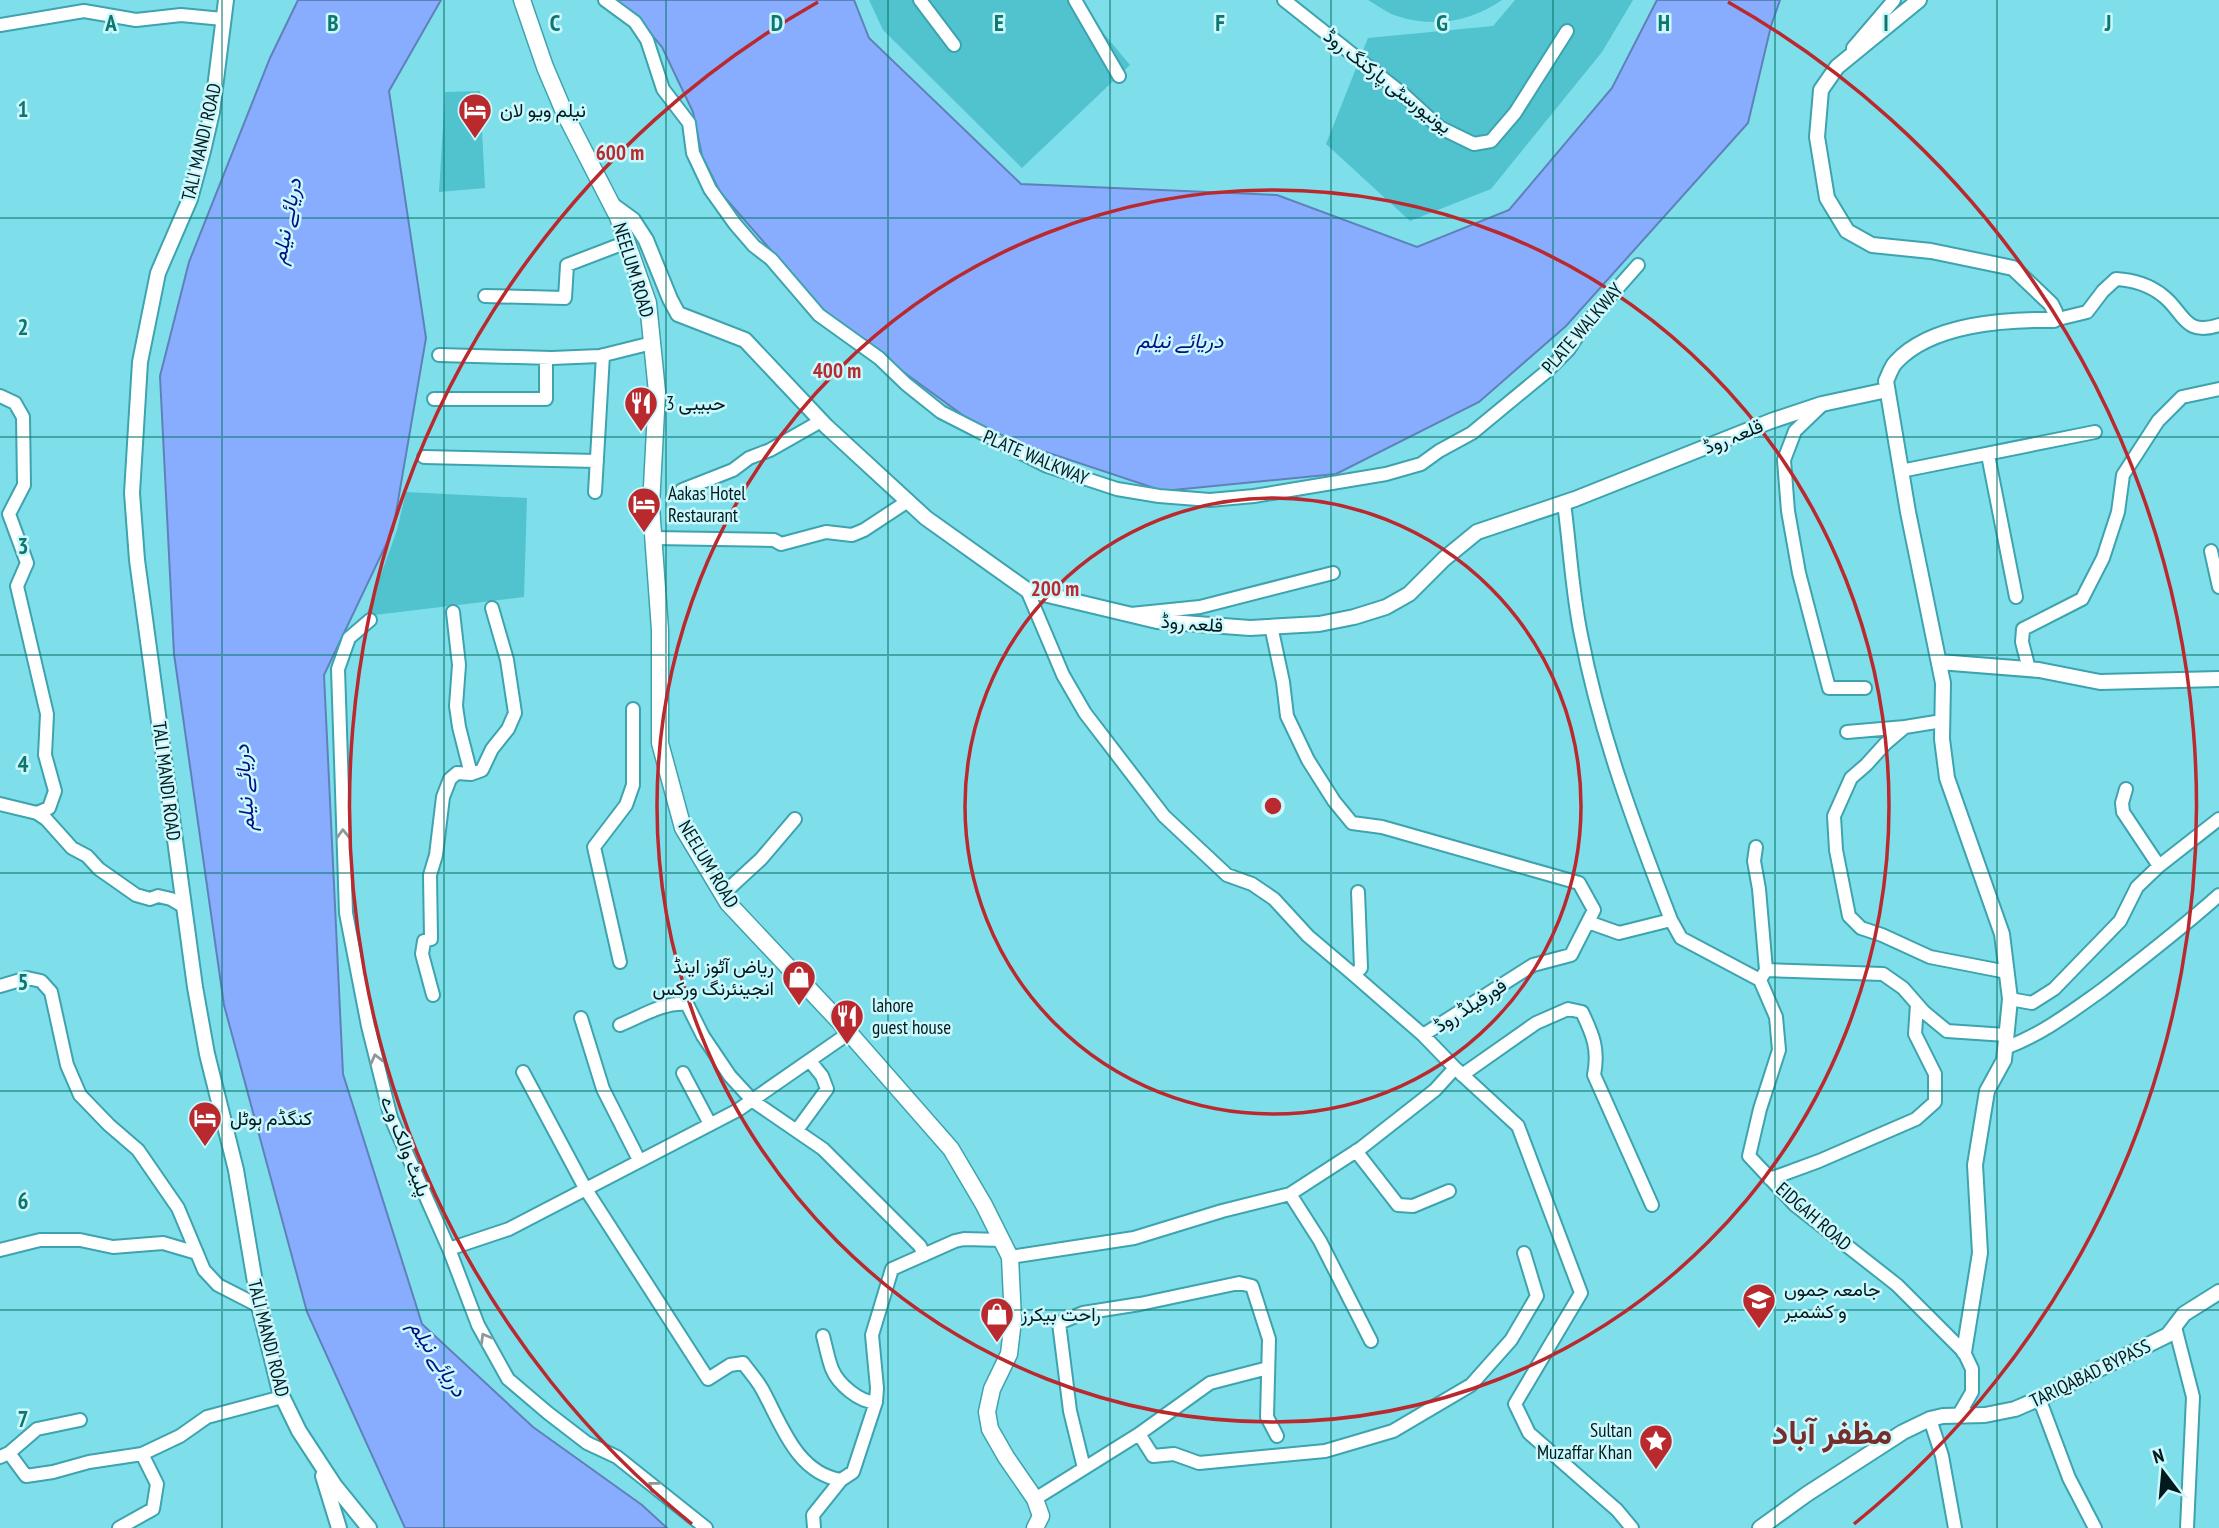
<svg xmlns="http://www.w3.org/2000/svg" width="2219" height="1528" viewBox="0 0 2219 1528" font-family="'PT Sans Narrow',Vazirmatn,sans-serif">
  <rect width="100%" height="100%" fill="#7edfea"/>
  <!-- green -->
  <path fill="#50c3cf" d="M869,0H1076L1130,65L1022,168L883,30Z
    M1368,0H1502C1471,22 1432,28 1397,16C1387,13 1377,5 1368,0Z
    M1515,0H1633L1602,52L1491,189L1410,221L1326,144L1368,38L1493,26Z
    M480,91L485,188L439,192L445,92Z
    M406,492L527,498L524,597L366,616L397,530Z"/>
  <!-- water -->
  <path fill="#88adfe" stroke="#5f81ba" stroke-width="2" d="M298,0H441L389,91L426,338L393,530L324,675L343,1074L422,1324L533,1427L642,1505L667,1528H405L307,1312L224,1005L174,654L160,376L189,262L270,58Z
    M615,0H854L869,38L1021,184L1277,195L1417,247L1509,210L1612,88L1657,0H1780L1771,26L1748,123L1566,326L1479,402L1336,474L1163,491L986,432L832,320L720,192L702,156L693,112L662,47L640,21Z"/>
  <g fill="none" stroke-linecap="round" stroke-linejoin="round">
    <!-- minor casing -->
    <g stroke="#3da3ae" stroke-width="16">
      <path id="minor" d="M605,0L635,22L647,40L663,89L689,123L693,153L710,189L735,224L754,246L771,259L819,315L879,358L906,384L941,412L1047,466L1117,489L1159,496L1210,500L1254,496L1386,474L1421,464L1439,451L1472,433L1546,372L1569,349L1584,326L1638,265
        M920,0L954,45
        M1075,0L1119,76
        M1284,0L1404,95L1439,127L1474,144L1491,141L1515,113L1567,31
        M0,25L84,11L136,20L181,15L223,19
        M1853,48L1894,0
        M485,296L565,298L567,265L627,242
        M2054,320L2087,312L2103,291L2116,279C2133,280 2148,284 2162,295C2184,311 2183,337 2219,325
        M439,355L552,358L600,356L652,343
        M0,396L15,403L23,417L24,485L9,514L27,563L17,586L47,714L45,755L55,791L49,808L37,813L0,804
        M434,399H546V358
        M1822,405L1795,431L1784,460L1788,511L1799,573L1829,688H1865
        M1988,455L2016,597
        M424,457L597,461
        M1901,471L2095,432
        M682,490L733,470L749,458L770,450L821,421
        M595,492L603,355
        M1564,503C1570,547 1572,592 1581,635C1600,734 1635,827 1671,920
        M653,538L774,540L781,544L826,532L852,535L864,530L908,501
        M2211,551L2219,587
        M1027,590L1063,675L1085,713L1164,816L1227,875L1252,884L1274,899L1308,936L1354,975
        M453,612L459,665L456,706L459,727L471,774
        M1131,614L1200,607L1333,573
        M370,620L349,638L338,669L346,913L368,1026L391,1118L449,1249L478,1325L508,1379L548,1413L587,1443L617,1457L706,1528
        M2029,669L2022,642L2023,629L2082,599L2103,558L2118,512L2123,475L2158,421L2182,397L2219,389
        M1942,721L1905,727L1885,744L1866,765L1851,778L1834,816L1836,850L1849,916L1861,928L1882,935L1930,957L2007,972
        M1847,732L1905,727
        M2126,789L2122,803L2123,812L2159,866
        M37,813L46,819L72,848L87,856L99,869L136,895L150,899L158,896L171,899L183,906
        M1756,847L1754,861L1759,889L1766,970
        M1358,892L1361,968L1354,975L1423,1035
        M723,894L761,859L795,819
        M1588,922L1619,933L1671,920L1681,938L1760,980
        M620,962L594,847L626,805L633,785V709
        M1760,980L1776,1017L1779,1050L1760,1109L1749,1156L1795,1205L1897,1285L1964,1352L1972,1369V1392L1958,1416
        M1760,980L1766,970L1883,974L1903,988L1924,1012L1947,1031L2006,1035
        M0,986L27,978L41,981L51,992L67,1065L80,1095L109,1125L138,1150L178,1208L204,1270L218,1285L259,1306
        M433,995L422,954L424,941L431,939L430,875L436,855L443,797L450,779L457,773L471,774L482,770L492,749L508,729L515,713L507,660L492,608
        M2010,999L2032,1003L2054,989L2120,921L2137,887L2159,866L2219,819
        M581,1018L603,1089L639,1160
        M620,1025C640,1017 665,1001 687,1004L703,1036L730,1076L753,1101L823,1149L920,1246L924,1255
        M2005,1048C2041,1035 2071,1012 2102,990C2142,959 2181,929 2219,895
        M1455,1068L1518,1126L1581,1293L1515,1404L1529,1433L1617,1510L1632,1528
        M523,1072L585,1188L708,1379L730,1365L743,1363C749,1371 757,1380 762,1389C781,1423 796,1473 841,1480L853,1472L876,1402
        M683,1073L710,1124
        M1462,1075L1536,1023L1568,1009L1582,1012C1593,1035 1599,1049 1594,1075L1652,1205
        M797,1130L827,1089L822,1076L810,1061
        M1356,1151L1398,1205L1413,1206L1449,1191
        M1770,1179L1819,1161L1916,1119L1935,1102V1074L1915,1034L1917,1004
        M1290,1194L1320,1241L1371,1341
        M449,1249L509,1229L738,1110L849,1033
        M0,1250L40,1240H80L113,1247L163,1243L197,1253
        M1010,1257L1134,1238L1222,1211L1290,1194L1361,1148L1435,1090L1455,1068L1423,1035L1533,965L1571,955L1594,910L1579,883L1382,827L1352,823L1334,801L1308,760L1287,716L1283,682L1271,626
        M2175,1327L2193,1397L2187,1528
        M823,1336C826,1347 828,1359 832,1369C838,1384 860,1403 876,1402L877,1388L872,1335L892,1269L955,1241L964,1239L1002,1240
        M2039,1398L2069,1478L2095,1528
        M1930,1419L1942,1456L1955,1528
        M1139,1434L1153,1456L1174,1454L1199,1463L1325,1451L1393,1431L1471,1385L1511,1340L1537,1296L1524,1253
        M9,1453L26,1476L53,1472L89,1462L142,1454L180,1436L207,1417L282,1397
        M0,1457L9,1453L37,1429L80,1420
        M1084,1468L1070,1411L1059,1323L1083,1313L1140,1304L1239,1283L1252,1286L1269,1339L1267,1417L1277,1436
        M1035,1499L1139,1434L1210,1383L1268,1368
        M119,1528L153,1509L157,1484L142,1454
        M814,1528L813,1515L841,1480"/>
    </g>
    <!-- tertiary casing -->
    <g stroke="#3da3ae" stroke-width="18">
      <path id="tertiary" d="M226,0L212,112L203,151L190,199L158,273L140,362L132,493L137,560L195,987L207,1054L236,1170L259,1306L280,1392L299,1431L335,1486L369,1528
        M1919,0L1837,67L1821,90L1817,137L1827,198L1847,231L1872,245L1931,251L2013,268L2051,304L2055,312L2054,320C2005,319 1931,324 1896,362C1891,367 1889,375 1886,381L1908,512L1943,683L1942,739L1947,778L2002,934L2010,999L2004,1060L1987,1091L1975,1165L1980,1253L1964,1352
        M611,204L633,220L646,240L670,299L678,314L745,340L826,426L926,518L1027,590L1157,621L1250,628L1319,624L1354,617L1386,607L1409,594L1444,559L1477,532L1575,499L1771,421L1822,404L1887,390
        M1939,662L2039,670L2100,682L2219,679
        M323,1476L339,1528
        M1760,1528L1807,1494L1903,1432L1930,1419L1943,1416L1985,1415L2015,1409L2045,1396L2168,1335L2184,1314L2219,1292"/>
    </g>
    <!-- secondary casing -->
    <g stroke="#3da3ae" stroke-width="19">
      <path id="secondary" d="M522,0L545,67L565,114L618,217L648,303L657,392L651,506L660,630V743L683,828L728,903L838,1020L951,1149L984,1205L1010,1257L1013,1320L1009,1354L992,1389L987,1412L990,1429L1006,1457L1035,1499L1041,1516L1035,1528"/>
    </g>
    <!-- minor -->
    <use href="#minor" stroke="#fff" stroke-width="12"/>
    <!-- tertiary -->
    <use href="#tertiary" stroke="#fff" stroke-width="14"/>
    <!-- secondary -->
    <use href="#secondary" stroke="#fff" stroke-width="16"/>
  </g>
  <!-- one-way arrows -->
  <defs><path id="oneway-chevron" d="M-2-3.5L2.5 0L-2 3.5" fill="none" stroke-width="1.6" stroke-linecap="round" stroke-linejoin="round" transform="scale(1.75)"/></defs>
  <g stroke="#8c9899">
    <use href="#oneway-chevron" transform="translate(343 834) rotate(-92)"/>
    <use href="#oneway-chevron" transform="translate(376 1059) rotate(-104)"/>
    <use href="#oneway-chevron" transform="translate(485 1338) rotate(-120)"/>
    <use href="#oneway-chevron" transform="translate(653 1486) rotate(-142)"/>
  </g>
  <!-- grid -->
  <path fill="none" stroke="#0f766e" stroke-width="2" stroke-opacity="0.55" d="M222,0V1528M444,0V1528M666,0V1528M888,0V1528M1110,0V1528M1331,0V1528M1553,0V1528M1775,0V1528M1997,0V1528M0,218H2219M0,437H2219M0,655H2219M0,873H2219M0,1091H2219M0,1310H2219"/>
  <!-- distance rings -->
  <g fill="none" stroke="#b9292e" stroke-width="3.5">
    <circle cx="1273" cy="806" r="308"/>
    <circle cx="1273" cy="806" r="616"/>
    <path d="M692 1524A924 924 0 0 1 818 2M1728 2A924 924 0 0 1 1854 1524"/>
  </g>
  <!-- icons -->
  <defs>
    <g id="hotel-pin" transform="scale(1.75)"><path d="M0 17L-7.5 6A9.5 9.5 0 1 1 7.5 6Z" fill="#b9292e" stroke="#cbf8fd"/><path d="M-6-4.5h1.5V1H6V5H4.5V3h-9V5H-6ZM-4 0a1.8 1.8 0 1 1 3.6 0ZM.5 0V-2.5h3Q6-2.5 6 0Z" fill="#fff"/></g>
    <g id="restaurant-pin" transform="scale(1.75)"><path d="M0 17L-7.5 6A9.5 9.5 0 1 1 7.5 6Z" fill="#b9292e" stroke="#cbf8fd"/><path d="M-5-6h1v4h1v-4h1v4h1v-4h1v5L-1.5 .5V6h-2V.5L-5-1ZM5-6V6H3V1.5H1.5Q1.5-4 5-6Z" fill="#fff"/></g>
    <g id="shop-pin" transform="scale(1.75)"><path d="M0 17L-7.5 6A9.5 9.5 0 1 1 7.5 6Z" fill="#b9292e" stroke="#cbf8fd"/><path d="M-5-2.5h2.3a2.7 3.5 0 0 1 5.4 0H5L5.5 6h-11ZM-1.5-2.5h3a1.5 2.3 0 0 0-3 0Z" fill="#fff"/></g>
    <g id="university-pin" transform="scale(1.75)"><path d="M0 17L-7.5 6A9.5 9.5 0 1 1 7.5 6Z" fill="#b9292e" stroke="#cbf8fd"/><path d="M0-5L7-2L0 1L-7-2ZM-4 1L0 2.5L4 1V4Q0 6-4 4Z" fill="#fff"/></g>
    <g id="sight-pin" transform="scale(1.75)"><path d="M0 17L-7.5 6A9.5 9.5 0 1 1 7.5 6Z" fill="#b9292e" stroke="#cbf8fd"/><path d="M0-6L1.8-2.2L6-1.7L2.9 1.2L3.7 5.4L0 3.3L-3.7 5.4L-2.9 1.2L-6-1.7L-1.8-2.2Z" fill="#fff"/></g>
  </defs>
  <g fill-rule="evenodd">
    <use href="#hotel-pin" x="475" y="110"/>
    <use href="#restaurant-pin" x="641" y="403"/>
    <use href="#hotel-pin" x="644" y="504"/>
    <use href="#shop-pin" x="799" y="977"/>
    <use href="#restaurant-pin" x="847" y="1016"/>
    <use href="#hotel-pin" x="205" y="1118"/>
    <use href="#university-pin" x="1759" y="1300"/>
    <use href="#shop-pin" x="997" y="1314"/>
    <use href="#sight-pin" x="1656" y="1441"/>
  </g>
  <g text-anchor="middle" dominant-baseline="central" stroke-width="5" stroke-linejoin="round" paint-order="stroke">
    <!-- street labels -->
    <g font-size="19" fill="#001a1d" stroke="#cbf8fd">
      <text transform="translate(1388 81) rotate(38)">یونیورسٹی پارکنگ روڈ</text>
      <text transform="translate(201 142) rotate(-77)">TALI MANDI ROAD</text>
      <text transform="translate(634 270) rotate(73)">NEELUM ROAD</text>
      <text transform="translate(1582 328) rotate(-49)">PLATE WALKWAY</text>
      <text transform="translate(1733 436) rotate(-22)">قلعہ روڈ</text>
      <text transform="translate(1036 457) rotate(23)">PLATE WALKWAY</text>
      <text transform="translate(1192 623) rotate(4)">قلعہ روڈ</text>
      <text transform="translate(167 781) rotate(83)">TALI MANDI ROAD</text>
      <text transform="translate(709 864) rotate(59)">NEELUM ROAD</text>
      <text transform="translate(1470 1005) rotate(-33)">فورفیلڈ روڈ</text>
      <text transform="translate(406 1146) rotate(69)">پلیٹ والک وے</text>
      <text transform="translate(1814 1216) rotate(41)">EIDGAH ROAD</text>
      <text transform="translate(269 1338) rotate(76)">TALI MANDI ROAD</text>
      <text transform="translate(2090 1373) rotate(-26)">TARIQABAD BYPASS</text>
    </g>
    <!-- poi labels -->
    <g font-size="19" fill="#001a1d" stroke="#cbf8fd" text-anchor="start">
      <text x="500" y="110">نیلم ویو لان</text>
      <text x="666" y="403">حبیبی 3</text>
      <text x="668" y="493">Aakas Hotel<tspan x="668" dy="22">Restaurant</tspan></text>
      <text x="774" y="966" text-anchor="end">ریاض آٹوز اینڈ<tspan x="774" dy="22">انجینئرنگ ورکس</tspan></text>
      <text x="872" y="1005">lahore<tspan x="872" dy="22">guest house</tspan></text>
      <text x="230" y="1118">کنگڈم ہوٹل</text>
      <text x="1784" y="1289">جامعہ جموں<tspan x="1784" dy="22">و کشمیر</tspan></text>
      <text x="1021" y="1314">راحت بیکرز</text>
      <text x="1632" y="1430" text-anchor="end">Sultan<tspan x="1632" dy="22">Muzaffar Khan</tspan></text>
    </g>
    <!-- water labels -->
    <g font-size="21" font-style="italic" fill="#030f86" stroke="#cbf8fd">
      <text transform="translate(286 221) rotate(-79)">دریائے نیلم</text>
      <text x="1180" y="340">دریائے نیلم</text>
      <text transform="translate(244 788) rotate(-94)">دریائے نیلم</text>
      <text transform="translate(438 1358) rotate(57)">دریائے نیلم</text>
    </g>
    <!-- town labels -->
    <g font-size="33" font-weight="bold" fill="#752e2c" stroke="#cbf8fd">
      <text x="1832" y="1431">مظفر آباد</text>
    </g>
  </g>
  <g font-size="23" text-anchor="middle" font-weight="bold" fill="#0f766e" stroke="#cbf8fd" stroke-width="5" stroke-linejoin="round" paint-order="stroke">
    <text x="111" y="31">A</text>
    <text x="333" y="31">B</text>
    <text x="555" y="31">C</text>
    <text x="777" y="31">D</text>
    <text x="999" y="31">E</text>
    <text x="1220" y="31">F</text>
    <text x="1442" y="31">G</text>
    <text x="1664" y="31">H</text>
    <text x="1886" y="31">I</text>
    <text x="2108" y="31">J</text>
    <text x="23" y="117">1</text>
    <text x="23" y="335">2</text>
    <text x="23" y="554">3</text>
    <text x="23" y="772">4</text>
    <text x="23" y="990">5</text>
    <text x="23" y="1209">6</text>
    <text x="23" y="1427">7</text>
  </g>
  <circle cx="1273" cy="806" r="10" fill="#b9292e" stroke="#cbf8fd" stroke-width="3.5"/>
  <g font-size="21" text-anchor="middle" font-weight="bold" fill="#b9292e" stroke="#cbf8fd" stroke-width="5" stroke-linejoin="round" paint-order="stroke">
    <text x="620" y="160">600 m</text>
    <text x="837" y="378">400 m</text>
    <text x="1055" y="596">200 m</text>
  </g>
  <!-- north arrow -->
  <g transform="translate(2163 1472) rotate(344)" stroke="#cbf8fd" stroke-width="5" paint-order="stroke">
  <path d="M0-5L12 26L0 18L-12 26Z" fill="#001a1d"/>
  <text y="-10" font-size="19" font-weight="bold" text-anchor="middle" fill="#001a1d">N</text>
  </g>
</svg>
